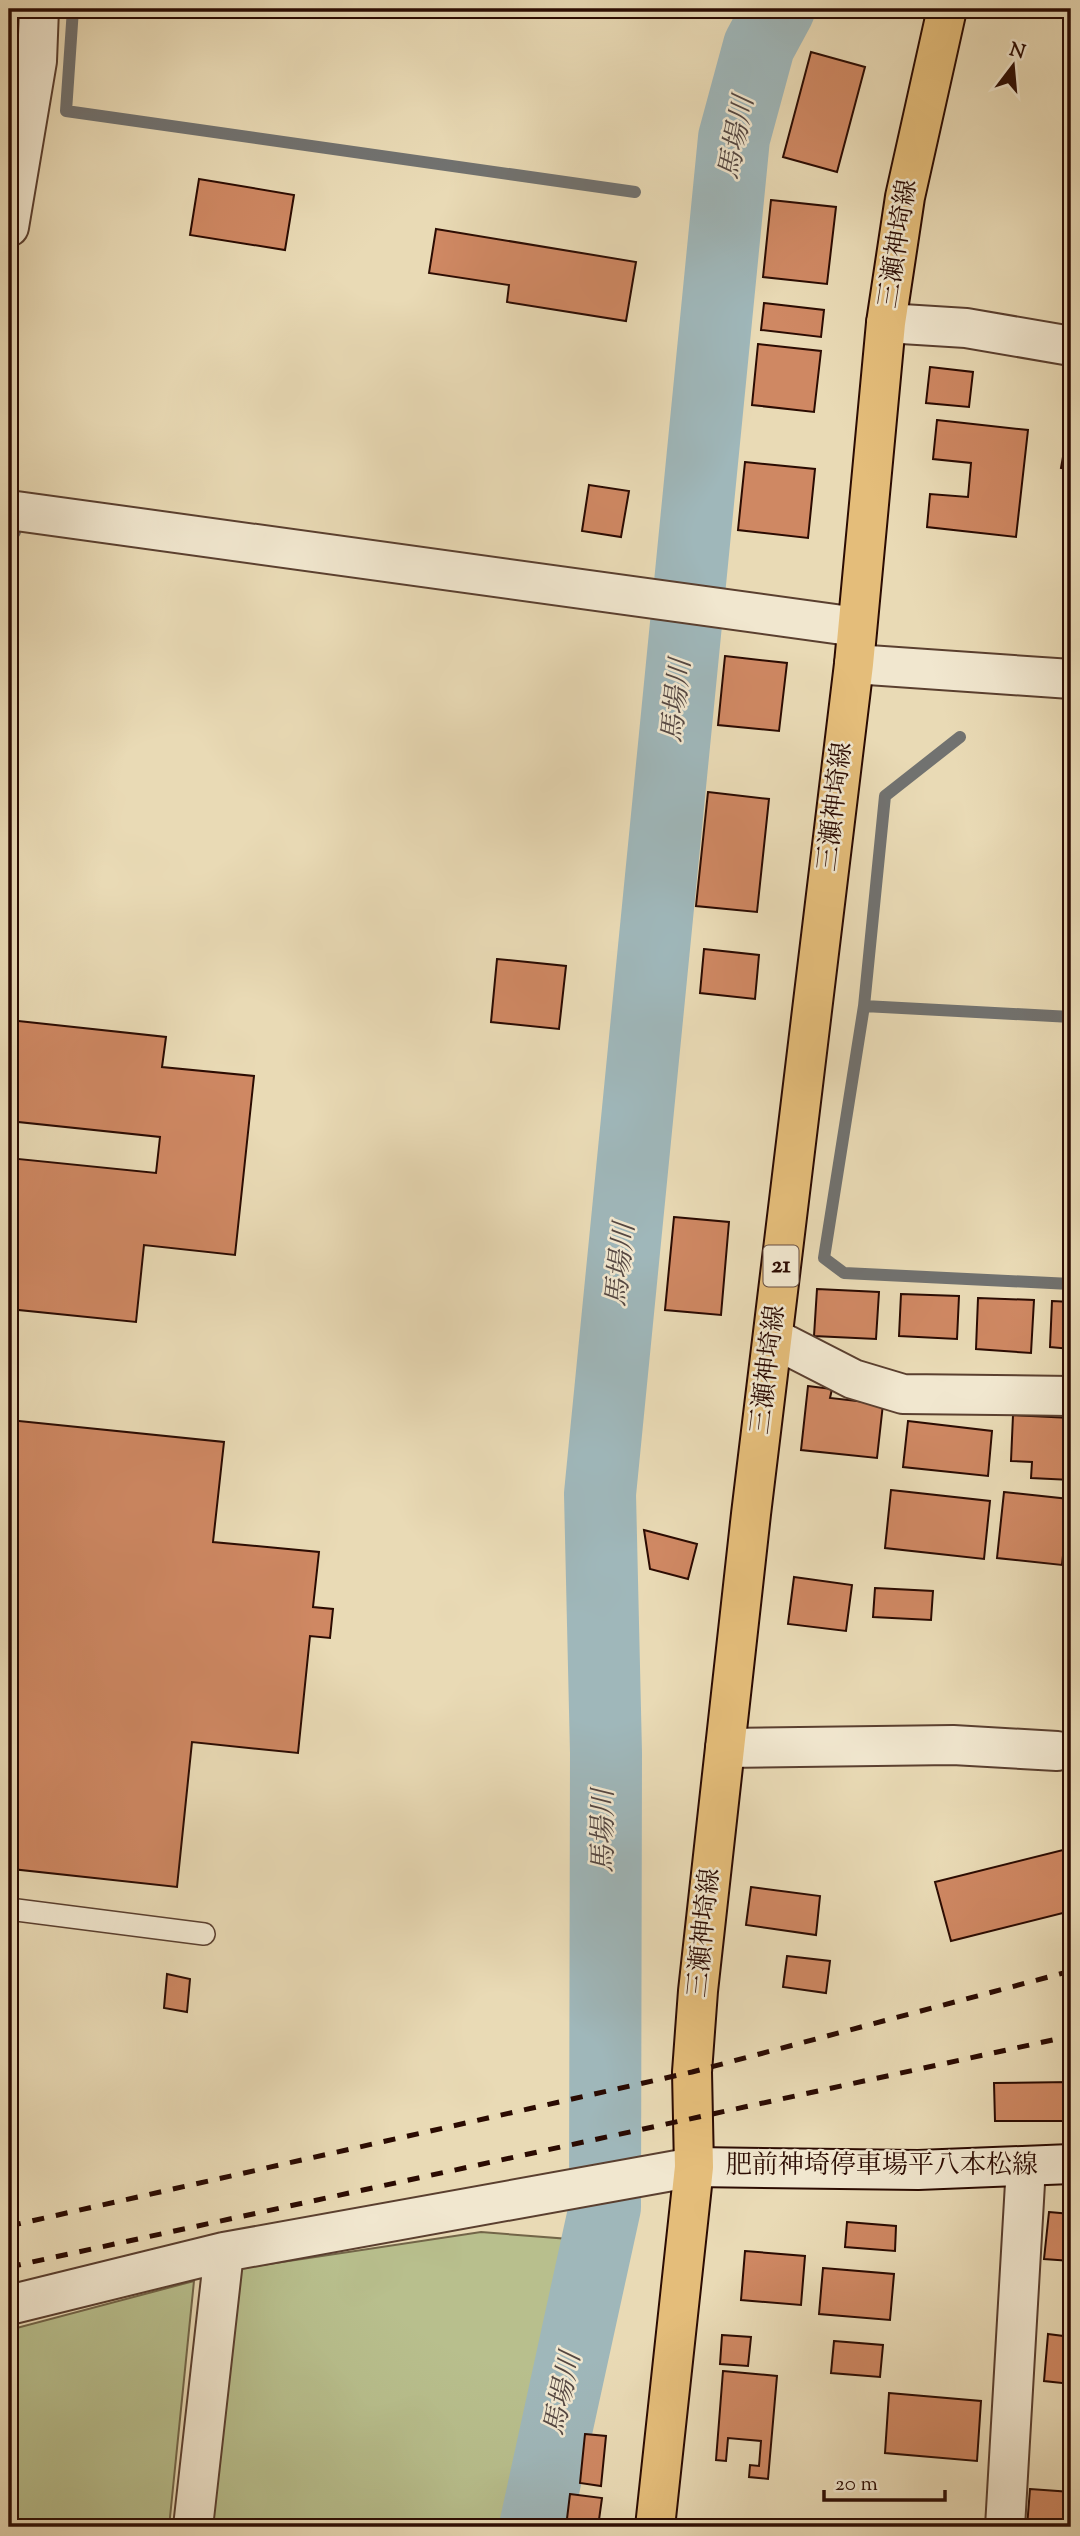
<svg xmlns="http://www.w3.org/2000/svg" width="1080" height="2536" viewBox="0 0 1080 2536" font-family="'Sorts Mill Goudy','Noto Serif JP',serif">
  <rect width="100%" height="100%" fill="#e9dab5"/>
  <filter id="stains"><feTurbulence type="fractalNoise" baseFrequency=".00286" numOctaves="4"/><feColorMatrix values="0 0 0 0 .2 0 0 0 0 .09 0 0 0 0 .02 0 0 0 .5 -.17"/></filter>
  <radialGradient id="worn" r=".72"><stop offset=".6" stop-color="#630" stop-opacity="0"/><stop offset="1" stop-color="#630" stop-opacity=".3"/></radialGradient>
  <!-- green -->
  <path fill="#b8bf8d" stroke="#726548" stroke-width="2" d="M481,2232L569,2239L509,2527H210L236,2269Z
    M194,2281L169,2527H9V2330Z"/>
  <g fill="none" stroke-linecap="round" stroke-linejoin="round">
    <!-- stream -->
    <path stroke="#717270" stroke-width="12" d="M73,9L66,111L635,192
      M9,540L15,532
      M960,737L885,796L864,1006L824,1258L844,1273L1071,1284
      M864,1006L1071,1017"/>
    <!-- river -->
    <path stroke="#9fb7ba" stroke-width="72" d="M535,2527L605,2207L606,1753L600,1494L734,138L759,46L779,9"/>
  </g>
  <!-- building -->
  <path fill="#cf8863" stroke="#2b0b02" stroke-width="2" d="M9,9H14L11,40H9Z
    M811,52L865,67L837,172L783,157Z
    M199,179L294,195L285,250L190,235Z
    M771,200L836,207L827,284L763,277Z
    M436,229L636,262L626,321L507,302L509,285L429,273Z
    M764,303L824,310L821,337L761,330Z
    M758,344L821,351L814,412L752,405Z
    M930,367L973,372L969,407L926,403Z
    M1071,413V470L1061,468Z
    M937,420L1028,430L1016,537L927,527L930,494L968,497L971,463L933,459Z
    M745,462L815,469L808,538L738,530Z
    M589,485L629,491L621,537L582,531Z
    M725,656L787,663L779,731L718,725Z
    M708,792L769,799L757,912L696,906Z
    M704,949L759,955L755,999L700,993Z
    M497,959L566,966L559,1029L491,1022Z
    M9,1020L166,1037L162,1067L254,1076L235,1255L144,1245L136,1322L9,1309V1158L156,1173L160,1137L9,1121Z
    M674,1217L729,1222L721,1315L665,1310Z
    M817,1289L879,1292L876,1339L814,1336Z
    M901,1294L959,1296L957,1339L899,1336Z
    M978,1298L1034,1300L1031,1353L976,1349Z
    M1052,1301L1071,1302V1349L1050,1347Z
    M808,1386L832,1389L830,1398L883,1404L877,1458L801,1450Z
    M1013,1415L1071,1418V1480L1031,1478L1032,1462L1011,1461Z
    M9,1420L224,1442L213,1542L319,1552L313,1607L333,1609L330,1638L310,1636L298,1753L192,1742L177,1887L12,1869L18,1808L9,1807Z
    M908,1421L992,1431L988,1476L903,1467Z
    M891,1490L990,1501L984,1559L885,1548Z
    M1004,1492L1069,1499L1062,1565L997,1558Z
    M644,1530L697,1544L688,1579L650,1569Z
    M794,1577L852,1585L846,1631L788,1624Z
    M875,1588L933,1591L931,1620L873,1617Z
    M1071,1848V1911L951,1941L935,1882Z
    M751,1887L820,1896L816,1935L746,1925Z
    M787,1956L830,1961L826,1993L783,1987Z
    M167,1974L190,1979L187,2012L164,2008Z
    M1071,2082V2121H995L994,2083Z
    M1049,2212L1071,2214V2261L1044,2259Z
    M847,2222L896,2226L895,2251L845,2247Z
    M745,2251L805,2256L801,2305L741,2300Z
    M823,2268L894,2274L890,2320L819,2314Z
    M1048,2334L1071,2337V2384L1044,2381Z
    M722,2335L751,2337L748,2366L720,2364Z
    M834,2341L883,2345L880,2377L831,2373Z
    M723,2371L777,2376L768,2479L749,2477L750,2465L759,2466L761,2441L728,2438L726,2461L716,2460Z
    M889,2393L981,2401L977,2461L885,2453Z
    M585,2434L606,2436L601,2486L580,2483Z
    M1030,2489L1071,2492V2527H1027Z
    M570,2494L602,2498L598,2527H566Z
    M878,2520L957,2527H877Z"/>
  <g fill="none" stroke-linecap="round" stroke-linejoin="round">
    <!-- service casing -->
    <g stroke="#5a3f2f" stroke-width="24">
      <path id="service" d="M9,1909L204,1934"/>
    </g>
    <!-- minor casing -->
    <g stroke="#5a3f2f" stroke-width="42">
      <path id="minor" d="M9,227L37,61L39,9
        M886,323L966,328L1071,346
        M9,510L857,627
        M773,1338L853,1379L903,1394L1071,1396
        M725,1748L953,1745L1057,1751
        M9,2305L224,2252L694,2167
        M193,2527L224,2252
        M1005,2527L1026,2166"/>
    </g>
    <!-- tertiary casing -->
    <g stroke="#5a3f2f" stroke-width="42">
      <path id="tertiary" d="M854,664L1071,679"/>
    </g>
    <!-- secondary casing -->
    <g stroke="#2b0b02" stroke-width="42">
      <path id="secondary" d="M694,2167L918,2170L1071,2164"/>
    </g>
    <!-- primary casing -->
    <g stroke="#2b0b02" stroke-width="42">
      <path id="primary" d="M655,2527L694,2167L692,2072L698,1991L751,1514L854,664L886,323L905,197L947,9"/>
    </g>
    <!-- service -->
    <use href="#service" stroke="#f1e7cf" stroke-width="21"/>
    <!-- minor -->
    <use href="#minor" stroke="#f1e7cf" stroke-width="38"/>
    <!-- tertiary -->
    <use href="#tertiary" stroke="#f1e7cf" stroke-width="38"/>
    <!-- secondary -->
    <use href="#secondary" stroke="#f1e7cf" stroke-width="38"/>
    <!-- primary -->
    <use href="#primary" stroke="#e4bd7a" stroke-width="38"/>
    <!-- rail -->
    <path stroke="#2b0b02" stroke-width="5" stroke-dasharray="12 12" stroke-linecap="butt" d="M9,2226L692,2072L1071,1971
      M9,2267L1071,2036"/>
  </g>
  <g text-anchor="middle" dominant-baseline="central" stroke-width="5" stroke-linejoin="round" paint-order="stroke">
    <!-- shield labels -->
    <rect fill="#f1e7cf" stroke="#664d40" stroke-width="2" x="763.5" y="1245.5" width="35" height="41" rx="5"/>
    <g font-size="24" font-weight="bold" fill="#2b0b02">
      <text x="781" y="1266">21</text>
    </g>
    <!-- street labels -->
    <g font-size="26" fill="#2b0b02" stroke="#f1e7cf">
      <text transform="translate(899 244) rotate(-81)">三瀬神埼線</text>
      <text transform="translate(836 807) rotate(-83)">三瀬神埼線</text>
      <text transform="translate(769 1370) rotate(-83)">三瀬神埼線</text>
      <text transform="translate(705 1933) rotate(-84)">三瀬神埼線</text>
      <text x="882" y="2166">肥前神埼停車場平八本松線</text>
    </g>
    <!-- water labels -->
    <g font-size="28" font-style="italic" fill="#544742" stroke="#f1e7cf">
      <text transform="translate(738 138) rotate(-79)">馬場川</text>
      <text transform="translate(678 701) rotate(-84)">馬場川</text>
      <text transform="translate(622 1265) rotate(-84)">馬場川</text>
      <text transform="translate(605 1831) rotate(-90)">馬場川</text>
      <text transform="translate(564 2394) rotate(-78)">馬場川</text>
    </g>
  </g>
  <!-- margin -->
  <rect width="1080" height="2536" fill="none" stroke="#e9dab5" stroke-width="35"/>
  <rect x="10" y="10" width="1059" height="2515" fill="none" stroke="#2b0b02" stroke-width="3.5"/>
  <rect x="18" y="18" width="1045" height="2501" fill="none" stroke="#2b0b02" stroke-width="2"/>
  <!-- north arrow -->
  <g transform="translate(1013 66) rotate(16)" stroke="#f1e7cf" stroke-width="5" paint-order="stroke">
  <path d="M0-5L12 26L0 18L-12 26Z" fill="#2b0b02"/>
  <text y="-10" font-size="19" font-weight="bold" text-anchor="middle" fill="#2b0b02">N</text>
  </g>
  <!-- scale -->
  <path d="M824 2490v10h121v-10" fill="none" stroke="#2b0b02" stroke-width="3.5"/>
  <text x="835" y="2490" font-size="21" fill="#2b0b02" stroke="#f1e7cf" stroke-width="5" paint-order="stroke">20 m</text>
  <rect width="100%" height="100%" filter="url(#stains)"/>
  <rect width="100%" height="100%" fill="url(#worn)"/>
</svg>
